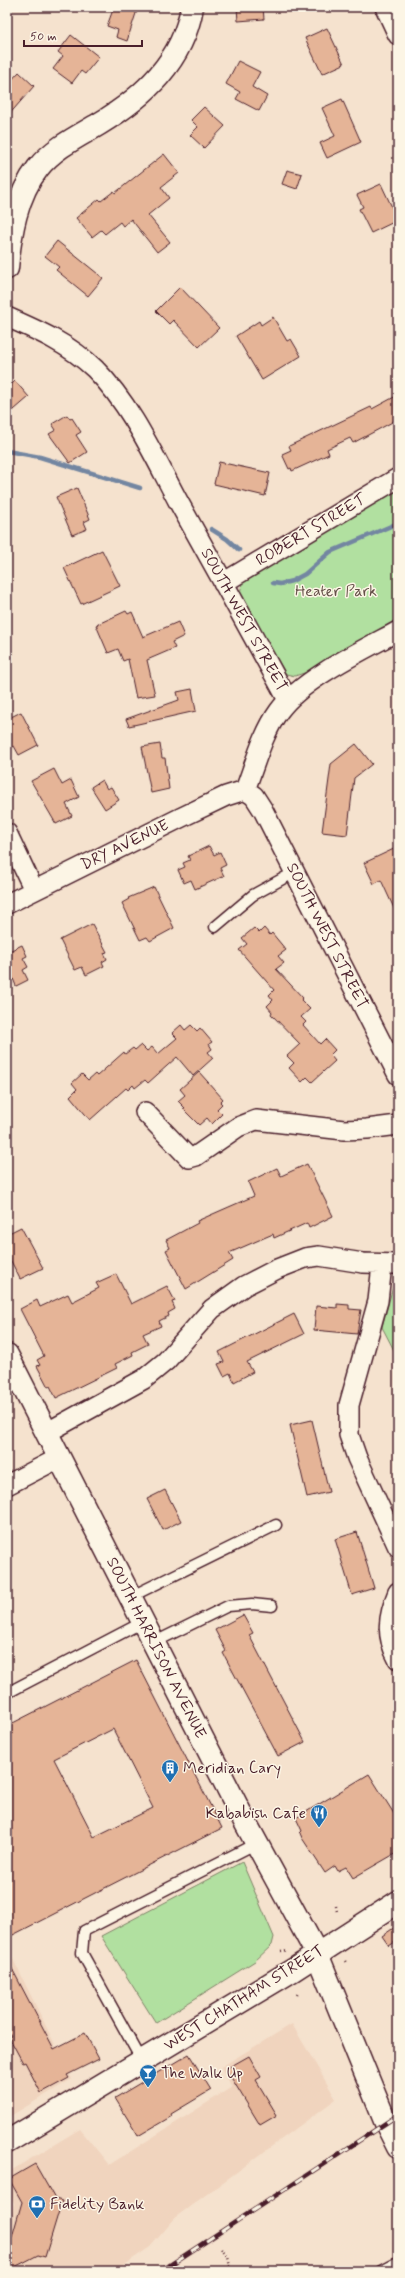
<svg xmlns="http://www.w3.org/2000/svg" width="405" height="2278" viewBox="0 0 405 2278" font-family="Mynerve,sans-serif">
  <rect width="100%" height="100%" fill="#f5e2ce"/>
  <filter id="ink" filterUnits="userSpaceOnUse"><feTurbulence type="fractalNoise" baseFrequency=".025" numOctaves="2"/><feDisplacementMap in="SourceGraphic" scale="8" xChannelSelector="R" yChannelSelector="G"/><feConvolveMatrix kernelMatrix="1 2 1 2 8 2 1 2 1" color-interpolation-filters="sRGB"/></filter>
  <g filter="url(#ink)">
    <!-- built -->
    <path fill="#f0d4be" d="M7,1947L72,2079L7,2118Z
      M292,2024L336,2099L177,2216L150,2247L115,2271H7V2228L10,2226L14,2203L7,2188V2173L80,2129L109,2165L232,2087L221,2067Z"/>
    <!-- green -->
    <path fill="#b1e0a0" stroke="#7e8066" d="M398,487V621L307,672L295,676L286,674L240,594L242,583Z
      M394,1283H398V1358L382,1327Z
      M242,1862L274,1937L272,1945L255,1961L156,2023L101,1936Z"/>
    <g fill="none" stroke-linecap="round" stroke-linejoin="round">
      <!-- stream -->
      <path stroke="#7386a1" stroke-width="4.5" d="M7,451L40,457L140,488
        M211,529L227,539L239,550
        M273,583L280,584L292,581L305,574L330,552L398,523"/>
    </g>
    <!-- building -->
    <path fill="#e5b497" stroke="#4a1f2b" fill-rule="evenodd" d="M114,7H138L127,41L116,37L118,30L107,26Z
      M237,7H263L264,19L238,21Z
      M327,28L344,64L322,74L305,38Z
      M71,35L99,57L85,74L81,71L72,83L53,69L63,56L58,52Z
      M238,61L260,72L252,87L267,96L259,111L236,99L240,92L226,84Z
      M19,72L34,86L7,117V85Z
      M342,99L361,142L327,158L320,143L335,136L322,108Z
      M204,107L225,126L204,148L190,135L198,127L191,120Z
      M164,154L179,173L161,187L169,198L148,215L170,242L157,252L131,219L123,226L120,222L105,234L101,230L92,237L76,218L99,199L101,201L114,191L115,193Z
      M287,170L302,174L297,189L282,184Z
      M381,184L398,220L371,233L359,209L363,207L357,195Z
      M57,241L103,278L88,296L56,270L59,267L45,256Z
      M180,287L219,328L199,347L173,320L169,324L156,311Z
      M273,317L287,341L291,339L301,356L262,380L236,336L259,321L261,325Z
      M15,381L29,397L7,416V389Z
      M398,395V419L353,443L350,438L327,449L329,454L292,471L291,468L289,469L282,454L291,450L289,446L371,407L372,409Z
      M67,415L70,419L72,418L81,432L76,435L87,452L70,463L49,434L56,430L52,424Z
      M219,462L270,473L265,496L214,484Z
      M77,488L90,519L84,522L87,529L72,535L56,497Z
      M102,550L120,586L81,604L64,568Z
      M126,611L128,614L132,612L143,637L178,622L184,636L172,642L175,648L147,660L155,695L136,698L128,659L123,661L118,649L108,653L96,625Z
      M192,689L196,711L129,726L126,719L179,700L177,692Z
      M21,712L38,745L19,755L14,746L11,748L7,740V719Z
      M160,744L162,758H165L169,789L151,793L142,747Z
      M356,744L372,764L354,778L347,835L322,832L331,764Z
      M54,769L62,785L71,780L79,797L66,804L72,816L56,824L31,781Z
      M102,780L107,789L111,787L119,800L105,809L91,787Z
      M209,846L214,855L220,852L226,865L220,868L224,876L195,889L191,880L184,883L178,870L185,867L183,863L190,860L188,856Z
      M398,847V917L381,880L374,884L364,863Z
      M154,887L174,928L150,941L147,937L140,940L122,903L129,899L128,898Z
      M92,924L107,952L104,953L107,959L102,962L104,966L86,975L82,967L75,970L60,940Z
      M254,928L259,933L264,928L270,935L272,933L286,950L278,956L284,963L276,969L303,998L301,1000L310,1009L301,1017L306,1022L303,1025L320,1044L325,1039L335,1050L330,1055L335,1061L312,1082L307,1077L302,1082L289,1068L294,1063L287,1056L300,1044L271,1014L272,1012L267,1006L273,1000L269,995L274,990L239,950L247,944L242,938Z
      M22,945L27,956L23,958L28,967L23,970L28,980L16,986L12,976L7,978V952Z
      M181,1025L185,1030L191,1025L197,1031L200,1028L212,1042L209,1044L212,1049L208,1052L213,1058L193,1076L177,1057L148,1083L145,1080L135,1088L133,1085L128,1090L126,1088L90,1120L70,1096L77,1089L72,1083L82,1074L88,1080L95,1074L97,1076L124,1052L125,1054L133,1048L135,1050L141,1045L147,1051L152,1047L158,1054L177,1038L172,1033Z
      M199,1072L223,1099L220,1102L222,1104L217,1109L222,1114L212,1124L207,1118L199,1125L183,1109L185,1108L178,1101L185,1095L180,1089Z
      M307,1164L333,1216L309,1228L307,1223L274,1238L273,1234L229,1253L233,1260L186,1289L166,1250L170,1248L166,1240L198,1223L197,1221L254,1196L248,1182L277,1168L281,1176Z
      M21,1227L43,1268L20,1279L7,1253V1234Z
      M116,1274L131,1304L167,1286L175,1301L172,1302L175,1309L168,1313L169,1316L159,1321L161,1326L143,1334L148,1344L132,1352L133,1355L115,1364L117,1368L56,1398L50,1386L48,1387L37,1366L40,1365L37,1360L44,1356L20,1309L37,1300L40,1307L68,1294L72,1302L99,1288L96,1283Z
      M337,1304L349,1305V1309L361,1310L357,1334L314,1330L316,1306L337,1308Z
      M294,1314L304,1334L247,1362L253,1372L234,1382L230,1373L224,1376L218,1364L224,1362L219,1352Z
      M312,1420L329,1492L307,1497L290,1425Z
      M165,1490L181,1521L163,1530L147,1499Z
      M357,1532L374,1588L352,1595L335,1539Z
      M243,1615L253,1633L249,1635L305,1742L278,1756L223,1653L226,1651L215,1630Z
      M136,1660L222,1828L7,1938V1726ZM113,1729L153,1808L94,1837L54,1759Z
      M369,1774L398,1820V1852L353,1878L346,1867L338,1871L335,1866L325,1873L302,1838L300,1833L302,1831L296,1818Z
      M398,1925V1940L389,1946L382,1936Z
      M7,1959L54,2049L85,2033L99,2059L67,2075L69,2078L41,2093L25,2062L23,2063L9,2037L11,2036L7,2028Z
      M189,2054L211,2090L171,2114L172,2116L138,2136L115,2098Z
      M249,2056L261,2077L256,2080L277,2115L260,2125L226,2069Z
      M35,2164L55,2199L62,2201L45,2257L38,2255L7,2271V2240L12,2237L22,2202L9,2179Z"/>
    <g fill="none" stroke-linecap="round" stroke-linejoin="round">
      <!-- service casing -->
      <g stroke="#4a1f2b" stroke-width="13">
        <path id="service" d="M215,927L253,895L295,872
          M130,1597L276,1525
          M153,1643L228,1606L252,1604L272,1606
          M7,1693L143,1622
          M142,2061L82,1953L84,1931L257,1843
          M381,2271L398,2262"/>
      </g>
      <!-- minor casing -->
      <g stroke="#4a1f2b" stroke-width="22">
        <path id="minor" d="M385,7L398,35
          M7,317C39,331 69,344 95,369C131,405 154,456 178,501C215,567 252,634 288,700
          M223,583L398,478
          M245,790L254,796L263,810L398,1075
          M245,790C255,764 263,733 279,711C302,679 363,650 398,631
          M7,833L34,890
          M7,904L180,818L226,796L245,790
          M145,1112L189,1158L196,1156L238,1127L256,1120L344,1130L367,1129L398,1125
          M382,1265L378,1301L349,1405V1435L357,1458L398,1547
          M46,1433L144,1379L166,1361L212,1309L244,1286L277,1269L305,1258L319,1256L363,1263L398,1264
          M7,1485L59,1458
          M398,1592C388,1616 385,1635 398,1659"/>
      </g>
      <!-- tertiary casing -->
      <g stroke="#4a1f2b" stroke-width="25">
        <path id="tertiary" d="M7,268C10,235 16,196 38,168C54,148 77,137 99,124C144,97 183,61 192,7
          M7,1355L244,1820L317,1954"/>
      </g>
      <!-- secondary casing -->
      <g stroke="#4a1f2b" stroke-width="25">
        <path id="secondary" d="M317,1954L386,2123L398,2147
          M7,2142L293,1970L398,1902"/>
      </g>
      <!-- path -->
      <path stroke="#4a1f2b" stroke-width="2.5" stroke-dasharray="1 3" stroke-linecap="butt" d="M336,1906L337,1912
        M281,1951L288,1950
        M345,1961L347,1964
        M297,1995L298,1993
        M221,2248L228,2256L231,2271"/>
      <!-- service -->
      <use href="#service" stroke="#fcf5e5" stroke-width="10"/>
      <!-- minor -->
      <use href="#minor" stroke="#fcf5e5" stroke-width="19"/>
      <!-- tertiary -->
      <use href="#tertiary" stroke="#fcf5e5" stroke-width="22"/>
      <!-- secondary -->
      <use href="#secondary" stroke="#fcf5e5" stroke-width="22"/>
      <!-- rail casing -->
      <g stroke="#4a1f2b" stroke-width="4.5">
        <path id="rail" d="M161,2271L398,2115"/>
      </g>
      <!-- rail -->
      <use href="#rail" stroke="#fcf5e5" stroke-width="3" stroke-dasharray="9" stroke-linecap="butt"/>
    </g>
  </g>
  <!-- icons -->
  <defs>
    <g id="building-pin" transform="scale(0.9)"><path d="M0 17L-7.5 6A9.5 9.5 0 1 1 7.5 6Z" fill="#1f6fb2" stroke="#fcf5e5"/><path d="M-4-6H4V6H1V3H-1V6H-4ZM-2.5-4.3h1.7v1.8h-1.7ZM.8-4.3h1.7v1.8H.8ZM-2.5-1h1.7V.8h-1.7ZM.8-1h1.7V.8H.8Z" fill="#fff"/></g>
    <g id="restaurant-pin" transform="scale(0.9)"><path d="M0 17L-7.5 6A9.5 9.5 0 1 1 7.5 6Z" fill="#1f6fb2" stroke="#fcf5e5"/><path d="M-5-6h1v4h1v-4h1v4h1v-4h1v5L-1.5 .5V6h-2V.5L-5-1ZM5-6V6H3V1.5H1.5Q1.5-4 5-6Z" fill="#fff"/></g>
    <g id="bar-pin" transform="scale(0.9)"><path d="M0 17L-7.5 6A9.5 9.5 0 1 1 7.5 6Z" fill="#1f6fb2" stroke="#fcf5e5"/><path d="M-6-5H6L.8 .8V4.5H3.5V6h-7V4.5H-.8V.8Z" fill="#fff"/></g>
    <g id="bank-pin" transform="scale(0.9)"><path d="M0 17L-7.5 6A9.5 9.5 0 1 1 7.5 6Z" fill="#1f6fb2" stroke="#fcf5e5"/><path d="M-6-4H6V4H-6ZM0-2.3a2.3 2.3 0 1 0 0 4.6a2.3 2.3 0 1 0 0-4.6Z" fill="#fff"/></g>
  </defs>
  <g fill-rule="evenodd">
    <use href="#building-pin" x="170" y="1768"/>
    <use href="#restaurant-pin" x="319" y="1813"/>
    <use href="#bar-pin" x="148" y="2073"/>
    <use href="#bank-pin" x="37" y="2204"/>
  </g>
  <g text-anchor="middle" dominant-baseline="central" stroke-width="3" stroke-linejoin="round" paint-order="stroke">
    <!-- street labels -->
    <g font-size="16" fill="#4a1f2b" stroke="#fcf5e5">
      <text transform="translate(311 530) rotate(-31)">ROBERT STREET</text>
      <text transform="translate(244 620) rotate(61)">SOUTH WEST STREET</text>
      <text transform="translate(125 845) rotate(-26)">DRY AVENUE</text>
      <text transform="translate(327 936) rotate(63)">SOUTH WEST STREET</text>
      <text transform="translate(156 1648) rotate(63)">SOUTH HARRISON AVENUE</text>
      <text transform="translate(244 1998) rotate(-32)">WEST CHATHAM STREET</text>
    </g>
    <!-- park labels -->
    <g font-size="16" fill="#644f48" stroke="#fcf5e5">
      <text x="336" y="591">Heater Park</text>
    </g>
    <!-- poi labels -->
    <g font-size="16" fill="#4a1f2b" stroke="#fcf5e5" text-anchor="start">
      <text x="183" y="1768">Meridian Cary</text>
      <text x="306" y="1813" text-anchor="end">Kababish Cafe</text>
      <text x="161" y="2073">The Walk Up</text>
      <text x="50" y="2204">Fidelity Bank</text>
    </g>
  </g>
  <!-- margin -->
  <rect width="405" height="2278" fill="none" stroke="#fcf5e5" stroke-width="24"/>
  <rect x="12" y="12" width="381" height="2254" fill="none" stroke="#4a1f2b" stroke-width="1.5" filter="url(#ink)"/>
  <!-- scale -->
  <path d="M24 40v6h118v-6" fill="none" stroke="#4a1f2b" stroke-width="2"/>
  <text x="30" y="40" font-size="12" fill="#4a1f2b" stroke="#fcf5e5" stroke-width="3" paint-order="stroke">50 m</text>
</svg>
